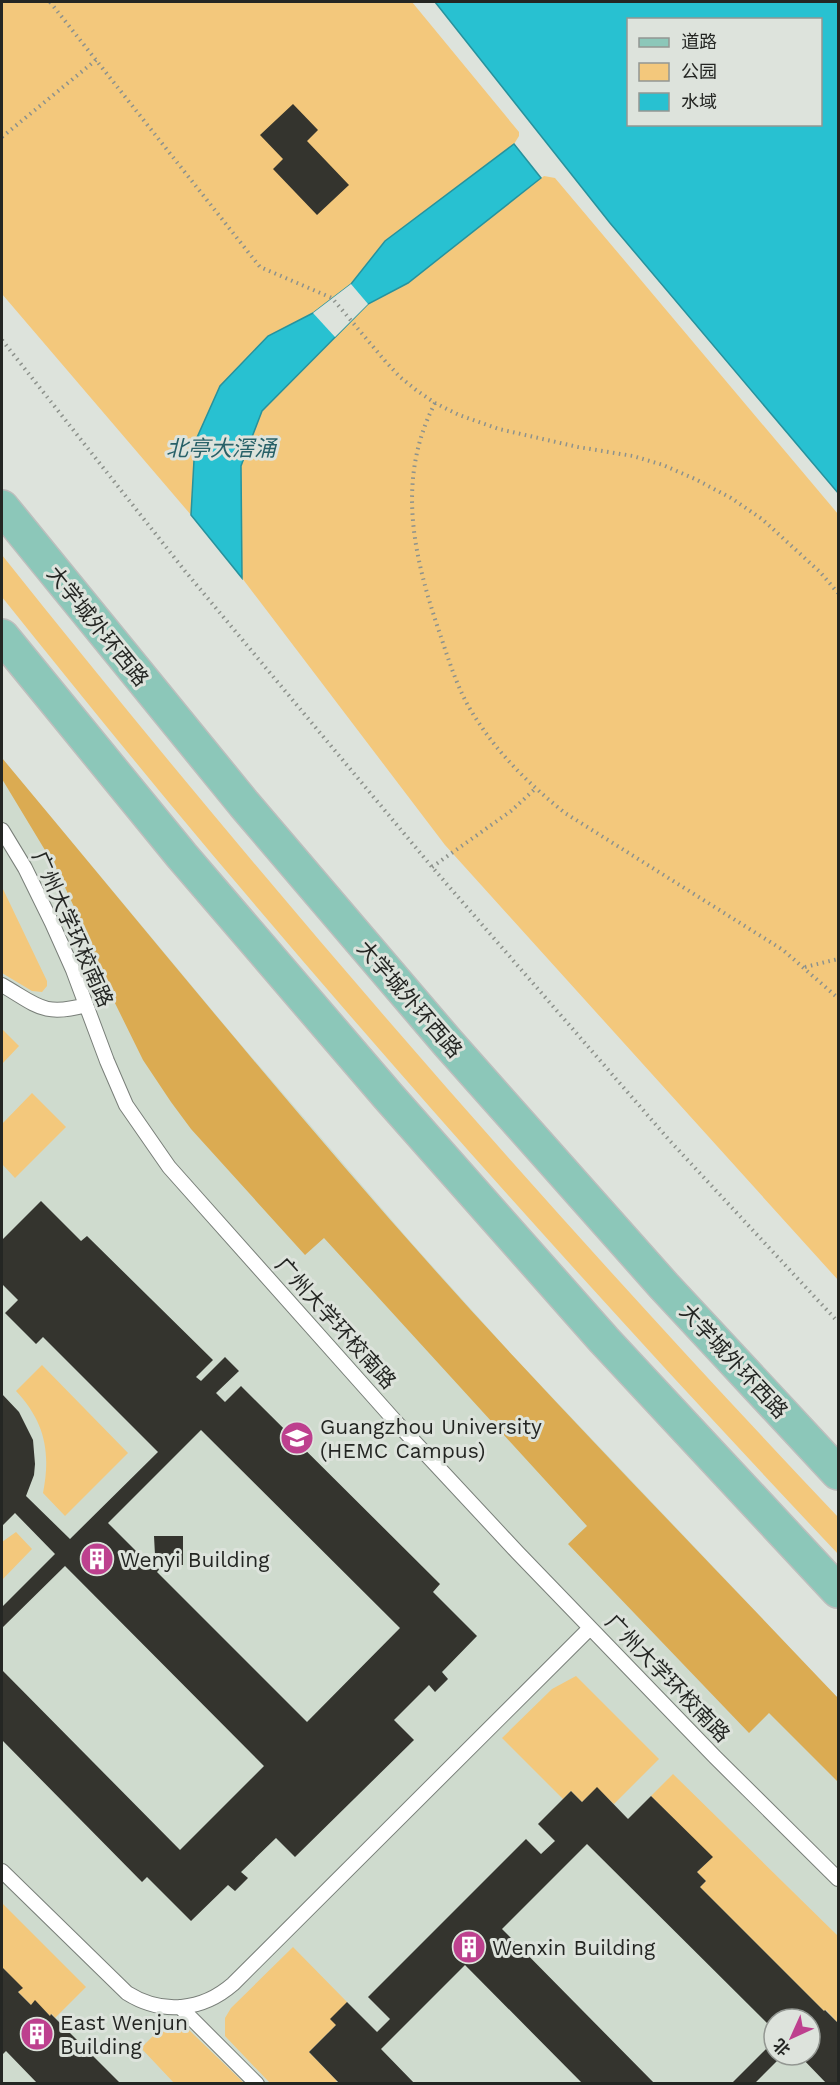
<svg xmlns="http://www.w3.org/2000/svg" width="840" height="2085" viewBox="0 0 840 2085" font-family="'Work Sans','Noto Sans SC',sans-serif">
  <rect width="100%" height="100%" fill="#dde3dc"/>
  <!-- built -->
  <path fill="#cfdbce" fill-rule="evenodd" d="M2,758L232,1034L409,1240L515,1358L838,1698V2083H2ZM774,2019H810V2055H774Z"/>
  <!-- green -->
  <path fill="#f3c87c" d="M2,2H412L519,132V136L514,144L385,241L351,284L313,313L268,336L195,442L191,515L2,294Z
    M544,176L555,178L838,514V1280L445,845L242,578L241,466L262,411L368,304L408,283Z
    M2,555C266,887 546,1209 838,1517V1554C609,1311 385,1062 171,805C114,736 58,667 2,597Z
    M2,887L47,981V986L42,992L32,991L2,973Z
    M2,1029L19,1046L2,1064Z
    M32,1093L66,1127L15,1178L2,1164V1124Z
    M42,1365L128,1453L65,1516L43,1493C51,1452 45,1422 16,1391Z
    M16,1532L32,1549L2,1580V1542Z
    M576,1676L659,1759L614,1804L597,1788L582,1802L571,1791L563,1799L502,1738L552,1689Z
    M673,1774L838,1936V2023L826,2010L824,2011L700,1887L706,1881L697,1872L712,1857L651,1796Z
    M2,1903L86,1987L55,2018L52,2014L50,2016L35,2001L31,2005L18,1992L22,1988L2,1967Z
    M293,1947L347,2002L336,2025L309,2052L337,2081L334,2083H270L225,2036V2018L231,2008Z
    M165,2024L182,2025L189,2030L244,2083H174L141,2048Z"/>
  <!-- forest -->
  <path fill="#dbab52" d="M2,758C171,960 336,1166 516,1359C622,1473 731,1585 838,1698V1782L769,1713L749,1733L568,1544L587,1526L324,1238L305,1255L191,1129L171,1102L143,1060L111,995L87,935L57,870L2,779Z"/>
  <!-- water -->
  <path fill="#28c1d1" stroke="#27929d" stroke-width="1.5" fill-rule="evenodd" d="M435,2H838V493L610,223ZM628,20H820V124H628Z
    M514,144L541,178L408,283L368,304L262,411L241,466L242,578L191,515L195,442L220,386L268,336L313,313L351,284L385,241Z"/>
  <!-- pier -->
  <path fill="#dde3dc" d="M351,284L368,304L335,337L313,313Z"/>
  <!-- building -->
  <path fill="#34342e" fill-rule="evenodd" d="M293,104L318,130L307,141L349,185L317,215L273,169L283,159L260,135Z
    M41,1201L81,1241L87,1236L213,1360L196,1377L201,1381L225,1357L239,1371L216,1393L225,1402L241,1386L440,1584L433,1592L477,1636L442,1672L448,1679L435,1692L429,1685L394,1720L414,1740L295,1857L276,1838L241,1872L248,1878L235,1891L228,1885L191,1921L147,1877L142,1882L2,1740V1670L180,1850L264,1766L65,1566L2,1628V1607L55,1554L15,1513L2,1526V1394L19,1412L33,1440L35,1464L34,1475L26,1496L70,1539L158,1452L43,1337L36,1344L5,1313L18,1300L2,1284V1240ZM201,1430L400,1628L307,1722L157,1572L163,1565H183V1536H154L155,1555L148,1563L108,1523Z
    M597,1787L628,1819L651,1796L713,1857L697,1872L706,1881L700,1887L824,2011L825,2010L838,2023V2084H827L799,2055H810V2019H774V2030L587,1844L502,1929L655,2084H583L465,1965L381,2049L415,2084H340L309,2052L336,2025L330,2019L347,2002L377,2032L390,2019L368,1997L526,1839L541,1854L555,1841L538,1824L571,1791L582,1802Z
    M2,1967L23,1988L18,1992L31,2005L35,2000L50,2016L51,2014L121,2084H38L6,2051L2,2055Z
    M774,2041V2055H783L754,2084H731Z"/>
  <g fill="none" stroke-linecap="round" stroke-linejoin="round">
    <!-- lane casing -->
    <g stroke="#797f79" stroke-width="16">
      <path id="lane" d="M2,830L25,868L52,923L73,970L107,1061L126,1105L169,1167L396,1422L518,1553L715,1757L838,1879
        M2,985C37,1005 43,1017 86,1005
        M2,1871L127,1993C162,2015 202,2011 233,1984L590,1628
        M180,2007L257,2084"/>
    </g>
    <!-- primary casing -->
    <g stroke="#bdbebd" stroke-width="36">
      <path id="primary" d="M2,507L244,804L448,1043L664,1286L838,1473
        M2,636L182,856L388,1096L604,1340L838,1591"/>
    </g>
    <!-- path -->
    <path stroke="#8d928c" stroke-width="4" stroke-dasharray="1.5 4.5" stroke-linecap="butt" d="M50,2L260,267L332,298L386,362L400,377L416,390L435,403L459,415L499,429L578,447L633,456L663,465L695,479L731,498L762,519L820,572L838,593
      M2,137L96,60
      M2,340L185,571L432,867L670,1141L838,1322
      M435,403C395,481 414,558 441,637C450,664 459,693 475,717C499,755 530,785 565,813L783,950L838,998
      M432,867L511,811L535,789
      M805,967L838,959"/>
    <!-- lane -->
    <use href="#lane" stroke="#fff" stroke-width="14"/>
    <!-- primary -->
    <use href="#primary" stroke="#8cc7b9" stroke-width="33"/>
  </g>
  <!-- icons -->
  <defs>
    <g id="university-disc" transform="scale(1.725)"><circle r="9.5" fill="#bd408e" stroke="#dde3dc"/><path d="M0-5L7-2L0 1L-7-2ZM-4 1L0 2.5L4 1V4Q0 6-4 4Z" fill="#fff"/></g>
    <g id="building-disc" transform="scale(1.725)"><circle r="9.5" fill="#bd408e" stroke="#dde3dc"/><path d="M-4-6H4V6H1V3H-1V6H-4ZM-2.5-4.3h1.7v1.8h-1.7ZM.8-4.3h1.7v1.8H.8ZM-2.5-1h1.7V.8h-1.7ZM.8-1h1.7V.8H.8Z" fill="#fff"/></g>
  </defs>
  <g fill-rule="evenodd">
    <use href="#university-disc" x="297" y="1438"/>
    <use href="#building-disc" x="97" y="1559"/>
    <use href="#building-disc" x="469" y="1947"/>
    <use href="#building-disc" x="37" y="2034"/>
  </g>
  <g text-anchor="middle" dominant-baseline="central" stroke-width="6" stroke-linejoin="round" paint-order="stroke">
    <!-- street labels -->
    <g font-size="21" fill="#242623" stroke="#dde3dc">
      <text transform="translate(98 626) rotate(51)">大学城外环西路</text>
      <text transform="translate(73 929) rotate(66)">广州大学环校南路</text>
      <text transform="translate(410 999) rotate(49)">大学城外环西路</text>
      <text transform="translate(336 1323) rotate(48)">广州大学环校南路</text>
      <text transform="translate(734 1361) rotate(47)">大学城外环西路</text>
      <text transform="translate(668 1678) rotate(46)">广州大学环校南路</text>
    </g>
    <!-- poi labels -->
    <g font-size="21" fill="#242623" stroke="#dde3dc" text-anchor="start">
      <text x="320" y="1426">Guangzhou University<tspan x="320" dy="24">(HEMC Campus)</tspan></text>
      <text x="120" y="1559">Wenyi Building</text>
      <text x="492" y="1947">Wenxin Building</text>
      <text x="60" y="2022">East Wenjun<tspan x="60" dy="24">Building</tspan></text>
    </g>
    <!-- water labels -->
    <g font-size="22" font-style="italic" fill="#286168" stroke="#dde3dc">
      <text x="221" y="448">北亭大滘涌</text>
    </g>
  </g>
  <!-- border -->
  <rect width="840" height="2085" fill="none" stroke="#242623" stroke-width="6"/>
  <!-- legend -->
  <rect x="627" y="18" width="195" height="108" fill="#dde3dc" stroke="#939792" stroke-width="1.5"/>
  <rect x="639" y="38" width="30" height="9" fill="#8cc7b9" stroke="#939792" stroke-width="1.5"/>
  <text x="681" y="48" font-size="18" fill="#242623">道路</text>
  <rect x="639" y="63" width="30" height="18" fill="#f3c87c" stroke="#939792" stroke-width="1.5"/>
  <text x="681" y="78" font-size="18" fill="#242623">公园</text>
  <rect x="639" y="93" width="30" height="18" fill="#28c1d1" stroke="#939792" stroke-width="1.5"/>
  <text x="681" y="108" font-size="18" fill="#242623">水域</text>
  <!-- north arrow -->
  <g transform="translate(792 2037) rotate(225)"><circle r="28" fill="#dde3dc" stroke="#939792" stroke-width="1.5"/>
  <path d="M0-4.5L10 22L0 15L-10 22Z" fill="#bd408e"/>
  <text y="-9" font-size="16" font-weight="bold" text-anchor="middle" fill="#242623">北</text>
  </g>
</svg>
